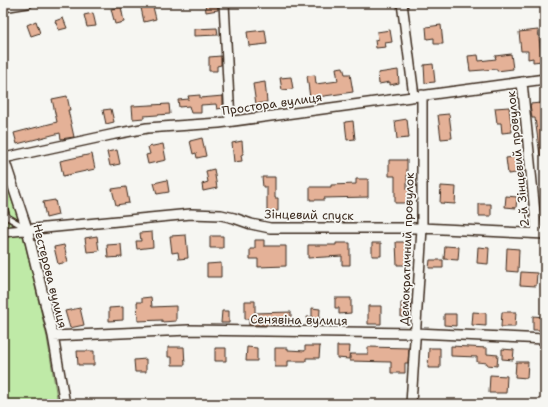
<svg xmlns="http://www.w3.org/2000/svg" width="548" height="407" viewBox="0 0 548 407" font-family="'Shantell Sans',sans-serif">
  <rect width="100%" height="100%" fill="#f6f6f2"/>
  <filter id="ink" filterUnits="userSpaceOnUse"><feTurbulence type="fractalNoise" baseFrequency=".025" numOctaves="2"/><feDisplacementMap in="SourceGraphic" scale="8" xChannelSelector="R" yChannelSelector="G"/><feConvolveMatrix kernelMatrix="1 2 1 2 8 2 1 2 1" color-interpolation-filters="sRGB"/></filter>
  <g filter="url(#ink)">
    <!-- green -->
    <path fill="#bfeaa7" stroke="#7d8a62" d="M3,174L20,225L3,227Z
      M23,235L47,337L58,404H3V237Z"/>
    <!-- building -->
    <path fill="#e4b197" stroke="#3b2a1e" d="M140,3H152L156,19L144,22Z
      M205,3H217L218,10L206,12Z
      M121,7L124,22L115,24L111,9Z
      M93,13L96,26L87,27L84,15Z
      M63,18L67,28L59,30L55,21Z
      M36,21L40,33L31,36L27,25Z
      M441,25L443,44H434V38L427,39L426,27Z
      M217,28L218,35L194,36V29Z
      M265,30L267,44L249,46L247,32Z
      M390,30L392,42L385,43L386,47L376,48L375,40L378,39L377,32Z
      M538,30L542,61L533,62V58L528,59V51H521L519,32Z
      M511,54L513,69L497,71V69L470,71L468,56L478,55L479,61L496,59L495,56Z
      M221,56V65L217,66V71H209V57Z
      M433,64L435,82L425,83L424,65Z
      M343,67L345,74H350L353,92L310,98L307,76L315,75L316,84L338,81L336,68Z
      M398,70L399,83L390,85V82L379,84L378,73Z
      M291,77L293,89L282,90L280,78Z
      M265,82L267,102L256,104L253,84Z
      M200,95V98L223,96V108L217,109L216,104L201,105V113H191L189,106L179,107L178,100L189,99L188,96Z
      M67,96L70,110H68L74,137L61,139L60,133L17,144L14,133L57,122L52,99Z
      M541,103L542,108H545V155H540L535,118H532L530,104Z
      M169,104L170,114L144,116V118L133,119L132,106Z
      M509,107L512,132L502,133L501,123H497L495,108Z
      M111,109L114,122L106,124L103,110Z
      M449,114L452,138L441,139L438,115Z
      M407,119L409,138L397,139L395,121Z
      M353,121L355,139L347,140L345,122Z
      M202,138L206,156L197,158L196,153L193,154L190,141Z
      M242,141L243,154L241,155L242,161L234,162L232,143Z
      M163,144L166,160L148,164L146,155L150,154L148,147Z
      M117,150L120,164L110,166L107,152Z
      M92,154L95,169L63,176L60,161Z
      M522,156L524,172L508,174L506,158Z
      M389,160H407V189H409V203H395V176H389Z
      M214,169L217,188L203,191L202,184L208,182L206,171Z
      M262,177H275V198H278V211H267V187H263Z
      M356,179H368V197L324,198V200H310V187H331V185L356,184Z
      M167,180L169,192L157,194L154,183Z
      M441,186L456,187L455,204L440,203Z
      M126,187L129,203L116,205L112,189Z
      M506,196L517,197L516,208L505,207Z
      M55,200L58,215L46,218L43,202Z
      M479,204H491V216H479Z
      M152,232L153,247L137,249L136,241H141L140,233Z
      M186,235L188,258L179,259L178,252L172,253L170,236Z
      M97,236L99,251L87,252L85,238Z
      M210,236H223V248H210Z
      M255,240H264V246H286V266L258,267V259H250V249H255Z
      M396,242H407V265H397Z
      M336,243H350V265H342V256L308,258V245H336Z
      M372,243H381V256H372Z
      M121,244L122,257L108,258L107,245Z
      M64,245L68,262L58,264L54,247Z
      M445,246L459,247L458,260L444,259Z
      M478,247L489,248L488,264L477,263Z
      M507,248L519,249L518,272L506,271Z
      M430,260H443V268H429Z
      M221,263V277H207V264Z
      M521,272L537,273L536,286L520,285Z
      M151,297L152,307L176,306V321L162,322V320L138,321L137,302H142V298Z
      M335,298H351V313L339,314V308H335Z
      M245,301H255V313L291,312V325H249V319H245Z
      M401,303H411L410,318L401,317Z
      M368,306H381V324H368Z
      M123,307V320L109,321V308Z
      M80,308L84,325L70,328L65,311Z
      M312,308L320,309L319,325H307V317H312Z
      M222,311H229V323H221Z
      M473,312L486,313V326L472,325Z
      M502,312H516L515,327H501Z
      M444,314H456V326L444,325Z
      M533,316L544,317V330H533Z
      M305,346H320L319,358H306V361H288V367H275V348H288V350L305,351Z
      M337,346H350L349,359L337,358Z
      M451,346L487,348V354L498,355L497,366L487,365V363L477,362V357L451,356Z
      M168,347H184L185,365H172V357H168Z
      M247,347L257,348V361H246Z
      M368,347L409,348L408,363H405V373H391V362L350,361V354H368Z
      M215,348H226V361H215Z
      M429,348H440V368H428Z
      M502,349L514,350L513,360L502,359Z
      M77,351H94V365H78Z
      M146,359V372H135L134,360Z
      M516,362H528L527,378L515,377Z
      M490,375L507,376L506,393H489Z"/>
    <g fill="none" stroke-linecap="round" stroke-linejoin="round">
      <!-- lane casing -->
      <g stroke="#3b2a1e" stroke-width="8">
        <path id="lane" d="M3,185L7,173
          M3,203L7,217L26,228"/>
      </g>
      <!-- street casing -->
      <g stroke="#3b2a1e" stroke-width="12">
        <path id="street" d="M224,3L230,121
          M402,3L414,96
          M3,7L28,3
          M522,82L537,233
          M3,156L27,229L53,336L65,404
          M4,158L115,134L147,128L219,123L545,79
          M3,232L191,214L221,215L234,218L251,224L270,228H422L545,234
          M53,336L189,330L416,333L545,339
          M411,404L422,228V95"/>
      </g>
      <!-- lane -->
      <use href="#lane" stroke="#f6f6f2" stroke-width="4.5"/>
      <!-- street -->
      <use href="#street" stroke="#f6f6f2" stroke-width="9"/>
    </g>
  </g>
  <g text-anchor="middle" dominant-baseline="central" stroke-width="3.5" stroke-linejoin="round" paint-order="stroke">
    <!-- street labels -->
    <g font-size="12" fill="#3b2a1e" stroke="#f6f6f2">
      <text transform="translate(272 104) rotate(-8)">Простора вулиця</text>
      <text transform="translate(518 159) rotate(-96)">2-й Зінцевий провулок</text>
      <text transform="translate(309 215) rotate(1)">Зінцевий спуск</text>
      <text transform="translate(407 249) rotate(-88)">Демократичний провулок</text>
      <text transform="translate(50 276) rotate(76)">Нестерова вулиця</text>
      <text transform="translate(299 320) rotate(1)">Сенявіна вулиця</text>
    </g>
  </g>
  <!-- margin -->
  <rect width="548" height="407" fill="none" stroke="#f6f6f2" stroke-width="16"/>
  <rect x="8" y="8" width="532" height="391" fill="none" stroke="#3b2a1e" stroke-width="1.5" filter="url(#ink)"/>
</svg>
